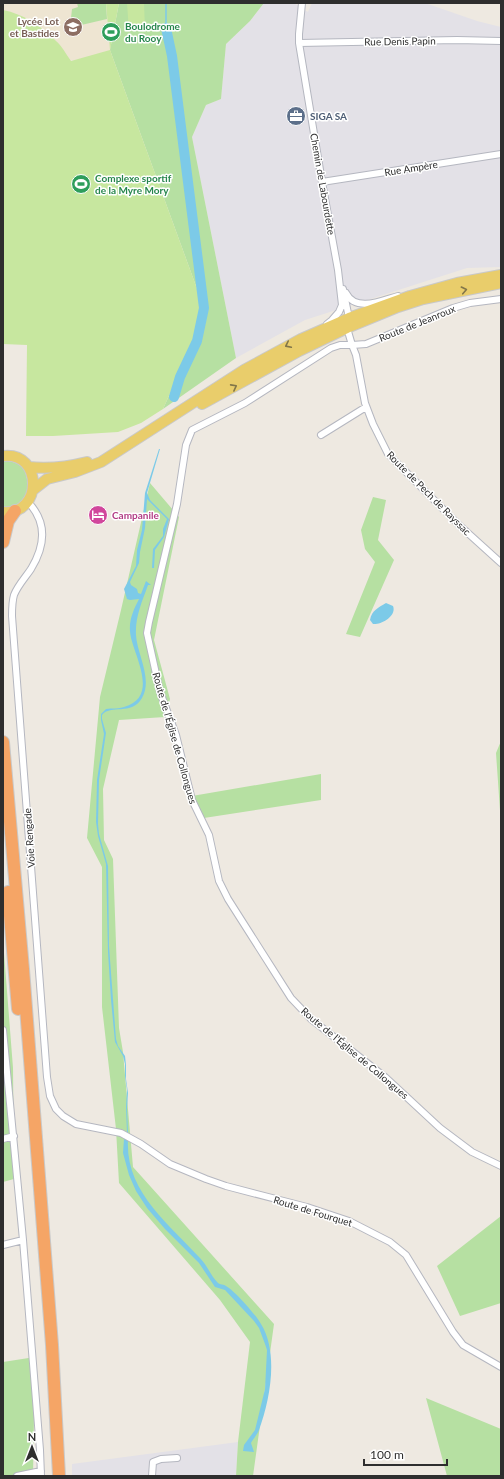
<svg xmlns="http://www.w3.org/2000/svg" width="504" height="1479" viewBox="0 0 504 1479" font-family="Lato,sans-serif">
  <rect width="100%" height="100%" fill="#eee9e1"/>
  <!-- industrial -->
  <path fill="#e3e1e7" d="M264,3H294L308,12L312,3H425L477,21L501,27V267L467,268L305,320L236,358L192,137L206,105L221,99L226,44L250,21Z
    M238,1442L236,1476H72V1464Z"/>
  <!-- education -->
  <path fill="#eee5d2" d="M3,3H106L112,53L69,61L3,11Z"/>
  <!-- green -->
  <path fill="#b6e0a2" d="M77,3H106L107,19L77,26L71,18L72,9L78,7Z
    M119,3H264L250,21L226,44L221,99L206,105L192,137L236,358L163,409L196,335L204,308L110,50Z
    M3,460C26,464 25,468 29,489C21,503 19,506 3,508Z
    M150,483L179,517L154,640L170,699L165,717L119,720L103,789L104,840L113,859L119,1028L123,1052L133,1167L274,1324L253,1476H236L238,1442L250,1342L220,1300L119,1183L116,1129L102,1007V867L87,838L100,697L121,610Z
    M373,497L386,500L378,540L394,560L360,637L346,634L375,562L365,549L361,530Z
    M501,741V825L496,753Z
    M321,774V800L204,818L192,796Z
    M3,940L13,1068L14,1179L3,1182Z
    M501,1216V1303L460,1316L437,1266Z
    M35,1357L33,1476H3V1362Z
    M426,1398L501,1429V1476H447Z"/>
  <!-- pitch -->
  <path fill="#c7e79f" d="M106,3H119L110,50L204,308L196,335L163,409L141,423L118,432L53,436H26L27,345L3,344V10C23,14 42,26 56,41C62,46 66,54 71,61L110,50Z
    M127,3H144L145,30L129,31Z"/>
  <!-- water -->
  <path fill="#7ccae8" d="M159,449H160L147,493L150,500L169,519L164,537L155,550L154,568H152L153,549L163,536V529L167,519L147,499L145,528L140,552L139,563L130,582L131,585L137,589L138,593L141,594L146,581L151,585H148C142,602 135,617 136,635C137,654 153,679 142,698C132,716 110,704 102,715V719L106,733L99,780L98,824L99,834L108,866L109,946L116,1039L118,1046L125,1056L126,1065V1079L128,1093L127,1108L128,1134L127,1133L126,1107L127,1090L125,1076V1064L123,1056L115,1042L111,1000L108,952L106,864L98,836L96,822L97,780L104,734L101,720V714L106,709C112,708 119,709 124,707C162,696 131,652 130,631C129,619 134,609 139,599L130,600L127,599L124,589L136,566L137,550L142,530L145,493Z
    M386,603L393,606C397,616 381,625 373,624L370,620C372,610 378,608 386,603Z
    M124,1139L128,1140C125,1191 169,1224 200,1258C207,1265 211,1276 218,1283C220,1285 224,1284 226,1286C235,1291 256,1315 261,1324C279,1353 270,1400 259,1430C257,1435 253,1439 251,1443L254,1452L243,1451L244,1445L255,1430L265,1389L267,1350L265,1344L259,1328L254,1321L225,1290L215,1287L199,1263L165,1229L147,1208L136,1191L129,1175L123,1153Z"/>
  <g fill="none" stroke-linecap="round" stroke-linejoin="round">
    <!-- stream -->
    <path stroke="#7ccae8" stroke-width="1.5" d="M166,28V3"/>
    <!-- river -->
    <path stroke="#7ccae8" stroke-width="10" d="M166,28L172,56L204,308L197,341L180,377L174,397"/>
    <!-- street casing -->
    <g stroke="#b5b7c0" stroke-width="8">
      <path id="street" d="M302,3L299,34V43L322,182L338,270L342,305L339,312L332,320L327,324
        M299,43L457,40L501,41
        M322,182L501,154
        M343,289L349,318L347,328L352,345L366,344L453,308L470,303L501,299
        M346,293C356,313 383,300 398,296
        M321,435L366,407
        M28,502C48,523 45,546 31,569C25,578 18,585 14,595C12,602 12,609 12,616L47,1077L50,1096L56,1109L63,1116L76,1124L121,1133L141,1144L170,1164L206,1179L226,1186L307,1207L349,1221L390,1242L406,1255L453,1332L463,1345L501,1367
        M501,563L459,525L388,454L373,424L365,403L356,355L352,345H340L331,348L245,403L192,430L186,445L177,504L149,622L147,633L160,692L176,735L192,800L209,835L219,881L228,899L291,998L311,1019L385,1077L440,1128L472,1152L501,1166
        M3,1030L23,1240L40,1450L41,1476
        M3,1139L14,1136
        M3,1245L23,1240
        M17,1476L41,1471
        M152,1476L153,1462L161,1459L177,1458"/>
    </g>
    <!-- primary casing -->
    <g stroke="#c9c9c9" stroke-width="12">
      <path id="primary" d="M202,404L299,351L347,328L398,307L423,299L501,283
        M3,456C43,451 43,516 3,512
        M29,467C49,469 67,467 87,462
        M33,490L47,479L75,472L101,462L244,370L301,339L349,318L410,296L457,283L501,275"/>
    </g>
    <!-- highway casing -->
    <g stroke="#c9c9c9" stroke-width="14">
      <path id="highway" d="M3,542L8,521L15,511
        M3,742L23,969L52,1345L59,1476
        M8,892L18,1009"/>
    </g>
    <!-- street -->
    <use href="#street" stroke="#fff" stroke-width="6"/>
    <!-- primary -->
    <use href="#primary" stroke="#e9cd6b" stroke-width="10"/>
    <!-- highway -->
    <use href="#highway" stroke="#f5a566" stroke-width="12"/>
  </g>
  <!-- one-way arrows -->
  <defs><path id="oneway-chevron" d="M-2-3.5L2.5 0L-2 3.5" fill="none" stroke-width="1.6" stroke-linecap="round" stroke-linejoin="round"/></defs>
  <g stroke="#827649">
    <use href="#oneway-chevron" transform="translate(464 290) rotate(-12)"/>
    <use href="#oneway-chevron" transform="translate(288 345) rotate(154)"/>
    <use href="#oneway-chevron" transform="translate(234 387) rotate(-28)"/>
  </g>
  <!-- icons -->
  <defs>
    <g id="school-disc" transform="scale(1)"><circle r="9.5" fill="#8d6e63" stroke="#fff"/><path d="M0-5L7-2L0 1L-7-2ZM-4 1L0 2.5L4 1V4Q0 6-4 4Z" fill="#fff"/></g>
    <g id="stadium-disc" transform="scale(1)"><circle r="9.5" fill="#2e9e5b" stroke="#fff"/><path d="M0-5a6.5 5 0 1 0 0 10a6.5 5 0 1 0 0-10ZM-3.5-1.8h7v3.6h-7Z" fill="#fff"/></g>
    <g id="office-disc" transform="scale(1)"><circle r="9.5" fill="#5c6f8a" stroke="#fff"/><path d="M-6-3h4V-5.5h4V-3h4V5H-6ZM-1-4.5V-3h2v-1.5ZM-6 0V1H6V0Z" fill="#fff"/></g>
    <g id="hotel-disc" transform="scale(1)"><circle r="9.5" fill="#d1479c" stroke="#fff"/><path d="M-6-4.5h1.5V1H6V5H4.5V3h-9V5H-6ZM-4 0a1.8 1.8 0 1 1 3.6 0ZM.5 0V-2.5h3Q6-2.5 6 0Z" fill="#fff"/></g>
  </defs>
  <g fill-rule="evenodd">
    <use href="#school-disc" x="73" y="27"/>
    <use href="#stadium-disc" x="111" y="32"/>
    <use href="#office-disc" x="296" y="116"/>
    <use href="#stadium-disc" x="81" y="184"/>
    <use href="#hotel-disc" x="98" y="515"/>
  </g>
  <g text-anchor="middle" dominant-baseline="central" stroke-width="3" stroke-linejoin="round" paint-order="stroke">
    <!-- education labels -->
    <g font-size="10" font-weight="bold" fill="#785e54" stroke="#fff" text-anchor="end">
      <text x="59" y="21">Lycée Lot<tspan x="59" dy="12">et Bastides</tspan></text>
    </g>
    <!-- leisure labels -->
    <g font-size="10" font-weight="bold" fill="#27864d" stroke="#fff" text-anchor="start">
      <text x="125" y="26">Boulodrome<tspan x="125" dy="12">du Rooy</tspan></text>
      <text x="95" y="178">Complexe sportif<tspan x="95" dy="12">de la Myre Mory</tspan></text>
    </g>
    <!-- street labels -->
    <g font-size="10" fill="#2e2e2e" stroke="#fff">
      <text transform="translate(400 41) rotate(-1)">Rue Denis Papin</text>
      <text transform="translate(411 168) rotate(-9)">Rue Ampère</text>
      <text transform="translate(323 184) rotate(80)">Chemin de Labourdette</text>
      <text transform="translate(417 323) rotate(-22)">Route de Jeanroux</text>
      <text transform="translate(429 493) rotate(45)">Route de Pech de Rayssac</text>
      <text transform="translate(175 738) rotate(74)">Route de l’Église de Collongues</text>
      <text transform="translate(29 838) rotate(-94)">Voie Rengade</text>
      <text transform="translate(355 1053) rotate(40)">Route de l’Église de Collongues</text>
      <text transform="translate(313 1211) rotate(17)">Route de Fourquet</text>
    </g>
    <!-- service labels -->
    <g font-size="10" font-weight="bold" fill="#4e5e75" stroke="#fff" text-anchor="start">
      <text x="310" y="116">SIGA SA</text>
    </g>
    <!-- hotel labels -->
    <g font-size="10" font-weight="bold" fill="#b23c85" stroke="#fff" text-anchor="start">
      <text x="112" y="515">Campanile</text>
    </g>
  </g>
  <!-- border -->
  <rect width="504" height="1479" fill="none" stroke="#2e2e2e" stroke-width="8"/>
  <!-- north arrow -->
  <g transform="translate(32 1447)" stroke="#ffffff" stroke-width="3" paint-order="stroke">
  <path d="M0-3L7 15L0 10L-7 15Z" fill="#2e2e2e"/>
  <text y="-6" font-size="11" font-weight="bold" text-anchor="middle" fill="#2e2e2e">N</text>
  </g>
  <!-- scale -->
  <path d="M364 1459v6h83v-6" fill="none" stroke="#2e2e2e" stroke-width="2"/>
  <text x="370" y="1459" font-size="12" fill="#2e2e2e" stroke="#ffffff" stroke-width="3" paint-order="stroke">100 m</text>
</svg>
